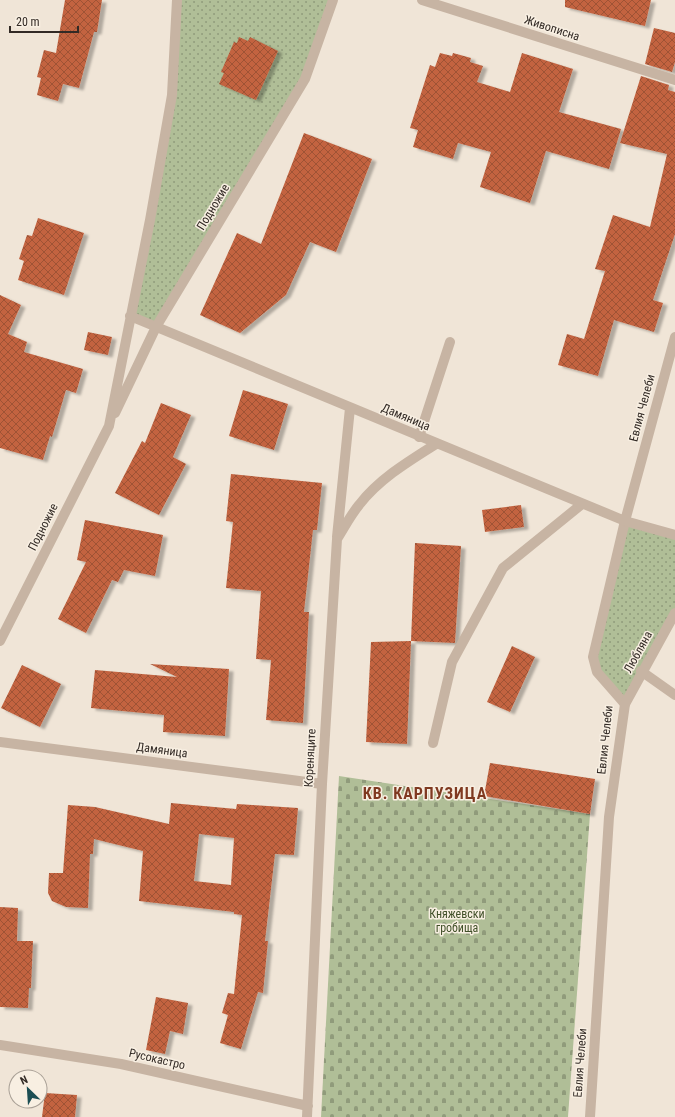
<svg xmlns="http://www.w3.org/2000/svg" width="675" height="1117" viewBox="0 0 675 1117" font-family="'Roboto Condensed',sans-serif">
  <defs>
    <pattern id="grass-dots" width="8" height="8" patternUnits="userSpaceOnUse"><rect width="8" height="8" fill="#b0be97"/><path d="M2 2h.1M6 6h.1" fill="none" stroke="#909b7b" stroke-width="1.8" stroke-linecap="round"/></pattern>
    <pattern id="cemetery-stones" width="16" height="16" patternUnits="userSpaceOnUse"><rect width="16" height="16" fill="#b0be97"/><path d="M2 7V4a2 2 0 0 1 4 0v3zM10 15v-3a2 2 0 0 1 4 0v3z" fill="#909b7b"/></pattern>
    <pattern id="building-cross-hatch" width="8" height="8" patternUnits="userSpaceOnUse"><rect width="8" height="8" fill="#c36441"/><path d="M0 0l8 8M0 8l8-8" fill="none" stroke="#9f5336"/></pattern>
    <filter id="shadow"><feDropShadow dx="4.5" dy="2.5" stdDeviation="1" flood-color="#0004"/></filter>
  </defs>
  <rect width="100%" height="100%" fill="#f0e5d7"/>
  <!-- grass -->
  <path fill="url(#grass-dots)" d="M177,0H333L305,79L156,327L130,316L172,95Z
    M625,521L675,535V613L625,704L594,664Z"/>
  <!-- cemetery -->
  <path fill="url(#cemetery-stones)" d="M339,776L590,814L568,1117H321Z"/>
  <!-- building -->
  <path fill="url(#building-cross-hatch)" fill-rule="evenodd" filter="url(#shadow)" d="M65,0H102L97,32H94L79,88L63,84L58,101L37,95L41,78L37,77L44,50L56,53Z
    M565,0H651L645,26L565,7Z
    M654,28L675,33V62L672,72L645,64Z
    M239,37L248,41L250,37L278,51L256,100L219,84L224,73L221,72L234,42L237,43Z
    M440,53L452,56L453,53L471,58L470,62L483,66L477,82L510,92L522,53L573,69L559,112L621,129L609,169L546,151L530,203L480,187L491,152L458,143L453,159L413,147L418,130L410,128L430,65L435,67Z
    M641,76L669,85L668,90L675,92V234L653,300L663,303L654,332L614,320L598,376L558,365L567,334L584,339L605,271L595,269L613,215L650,227L667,154L620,143Z
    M304,133L372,159L336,252L310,242L286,295L240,333L200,315L237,233L261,244Z
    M38,218L84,233L64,295L18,280L24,261L19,259L27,235L32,236Z
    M0,295L21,305L8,334L27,342L24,352L83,369L76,393L66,390L52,437L50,436L43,460L0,448Z
    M88,332L112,337L108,355L84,350Z
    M243,390L288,404L274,450L229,436Z
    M161,403L191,415L173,457L186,464L159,515L115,493L142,441L145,443Z
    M231,474L322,483L317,530H313L304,612H309L303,723L266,720L271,660L256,659L261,591L226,588L233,522L226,521Z
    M521,505L524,527L485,532L482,510Z
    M85,520L163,535L155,576L124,570L118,582L112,580L86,633L58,619L86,562L77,560Z
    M415,543L461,546L455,643L411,641Z
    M411,641L407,744L366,742L371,642Z
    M512,646L535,657L510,712L487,702Z
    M150,664L229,669L225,736L163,732L164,715L91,708L95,670L177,677Z
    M22,665L61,684L40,727L1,708Z
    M490,763L595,779L590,814L484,796Z
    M171,803L236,809L237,804L298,808L294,855L275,854L265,941H268L263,993L258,992L241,1049L220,1043L228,1015L222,1013L228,993L234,994L242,915L234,914V912L139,901L143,851L94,839L93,854H90L88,908L66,907L52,901L48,893L49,873H63L68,805L95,807L169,824ZM199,834L234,838L231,885L194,881Z
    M0,907L18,908L17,941H33L31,988H29L28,1008L0,1007Z
    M156,997L188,1003L183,1034L170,1031L165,1054L146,1050Z
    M45,1093L77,1095L75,1117H42Z"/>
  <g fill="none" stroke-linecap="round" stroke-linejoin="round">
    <!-- service -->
    <path stroke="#c7b4a3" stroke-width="10" d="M419,437L450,342
      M625,521L593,657L597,672L625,704
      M641,671L675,695
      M433,743L452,662L503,568L582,504"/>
    <!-- minor -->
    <path stroke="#c7b4a3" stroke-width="10" d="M422,0L675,80
      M130,316L625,521L675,535
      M115,413L156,327L305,79L333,0
      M625,521L675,337
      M337,537L350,408
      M0,641L109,426L150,220L172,95L177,0
      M0,742L322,784
      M0,1045L121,1064L308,1106
      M307,1117L322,784L337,539C344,528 350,516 359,505C379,479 409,461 436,444"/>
    <!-- tertiary -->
    <path stroke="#c7b4a3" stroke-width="10" d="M590,1117L609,817L625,704L675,613"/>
  </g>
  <g text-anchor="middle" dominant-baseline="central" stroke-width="3" stroke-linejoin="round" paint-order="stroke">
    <!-- street labels -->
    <g font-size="12" fill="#322a25" stroke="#f8efe2">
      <text transform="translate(552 28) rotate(18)">Живописна</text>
      <text transform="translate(213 207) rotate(-59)">Подножие</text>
      <text transform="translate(642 408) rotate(-75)">Евлия Челеби</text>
      <text transform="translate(406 417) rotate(23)">Дамяница</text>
      <text transform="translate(43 527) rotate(-63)">Подножие</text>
      <text transform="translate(638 652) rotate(-61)">Любляна</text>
      <text transform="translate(605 740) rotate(-84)">Евлия Челеби</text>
      <text transform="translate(162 750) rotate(8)">Дамяница</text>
      <text transform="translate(310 758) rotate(-87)">Кореняците</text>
      <text transform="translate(157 1059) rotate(13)">Русокастро</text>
      <text transform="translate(580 1063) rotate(-86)">Евлия Челеби</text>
    </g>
    <!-- park labels -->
    <g font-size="12" fill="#415029" stroke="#f8efe2">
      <text x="457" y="914">Княжевски<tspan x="457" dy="14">гробища</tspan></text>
    </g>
    <!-- district labels -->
    <g font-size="16" font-weight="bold" letter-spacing="1" fill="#7f3920" stroke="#f8efe2">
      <text x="425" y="793">КВ. КАРПУЗИЦА</text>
    </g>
  </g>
  <!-- north arrow -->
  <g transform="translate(28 1089) rotate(335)"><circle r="19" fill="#f8efe2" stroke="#a9a096"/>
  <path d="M0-3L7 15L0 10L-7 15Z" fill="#1c4e53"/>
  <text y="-6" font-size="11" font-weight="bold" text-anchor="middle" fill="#322a25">N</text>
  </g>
  <!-- scale -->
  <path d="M10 26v6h68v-6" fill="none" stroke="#322a25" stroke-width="2"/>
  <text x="16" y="26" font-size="12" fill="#322a25" stroke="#f8efe2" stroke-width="3" paint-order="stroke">20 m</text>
</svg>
